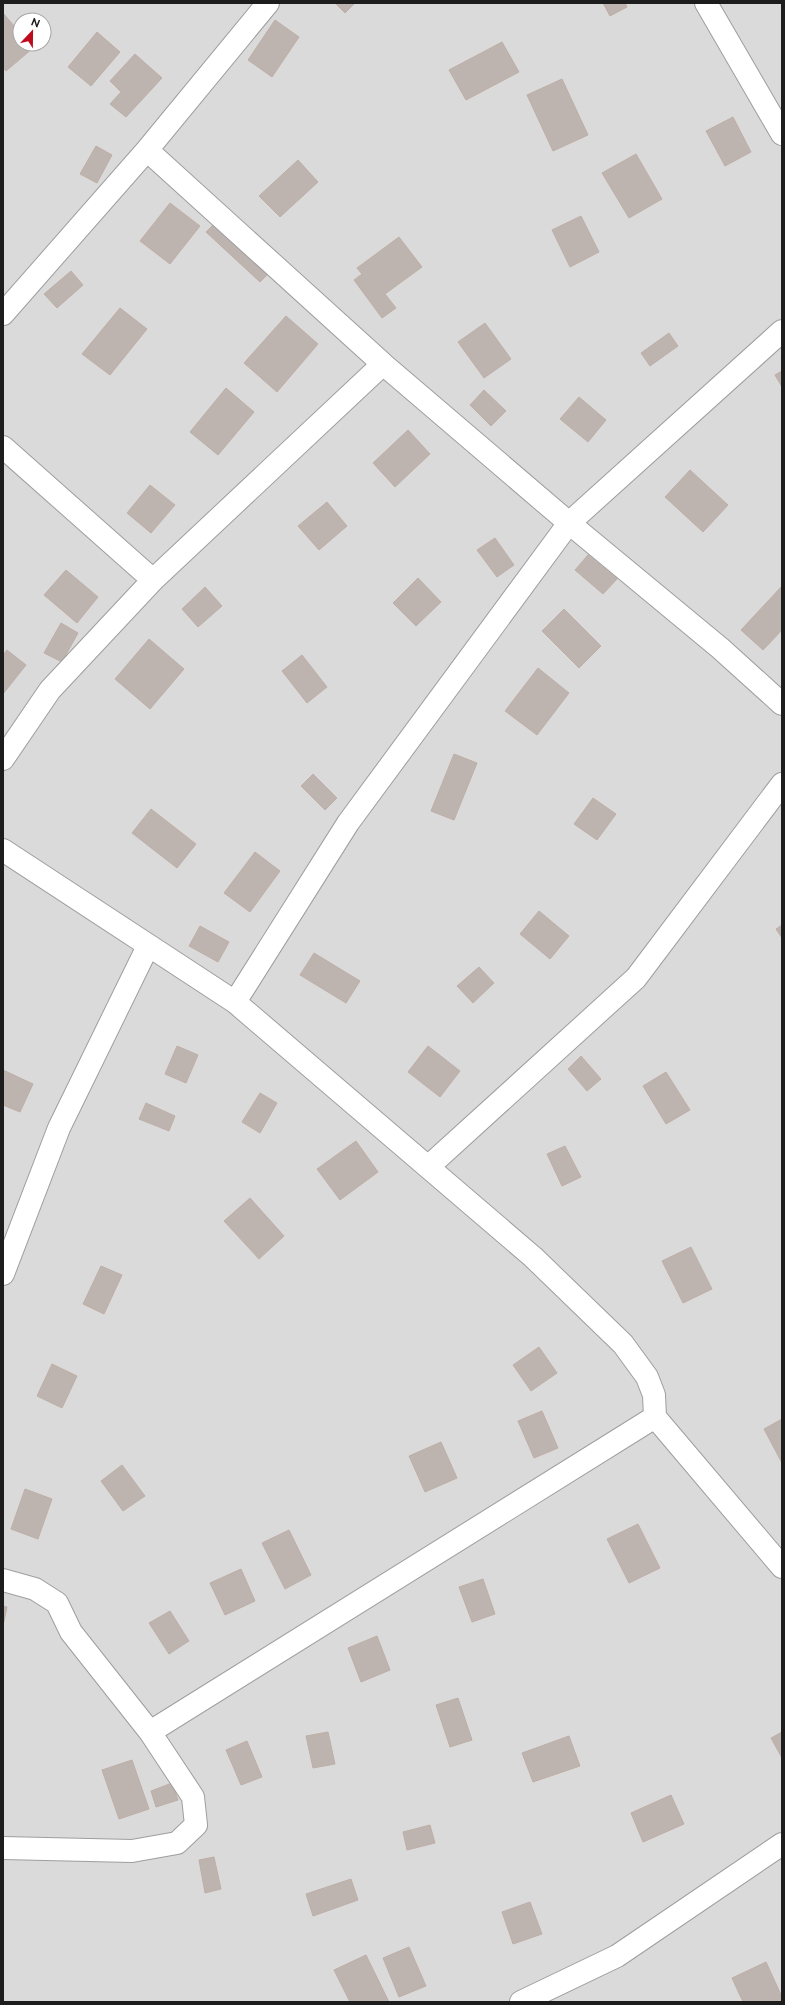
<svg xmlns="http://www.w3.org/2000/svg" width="785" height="2005" viewBox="0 0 785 2005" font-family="Raleway,sans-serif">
  <rect width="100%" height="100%" fill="#ede9e3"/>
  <!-- residential -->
  <path fill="#dbdada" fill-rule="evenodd" d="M3,3H782V2002H3ZM20,20H44V44H20Z"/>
  <!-- building -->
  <path fill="#bdb4b0" stroke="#beaea6" d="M335,3H355L345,13Z
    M603,3H625L627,7L610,16Z
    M3,13L20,33V44H29L33,48L6,71L3,67Z
    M275,20L299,37L272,77L248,60Z
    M97,32L120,52L91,86L68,67Z
    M502,42L519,72L466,100L449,70Z
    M135,54L162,78L126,117L110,104L121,92L110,81Z
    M562,79L588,135L553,151L527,95Z
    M733,117L751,152L725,166L706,131Z
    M96,146L112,155L97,183L80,174Z
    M636,154L662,199L629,218L602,173Z
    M298,160L318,182L280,217L259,196Z
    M170,203L200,226L170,264L140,241Z
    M581,216L599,252L570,267L552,230Z
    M218,220L272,270L260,282L206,232Z
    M399,237L422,267L385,294L396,308L382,318L354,280L362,274L357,268Z
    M71,271L83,285L57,308L44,294Z
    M120,308L147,329L110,375L82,354Z
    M286,316L318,344L277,392L244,363Z
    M485,323L511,359L484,378L458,342Z
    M669,333L678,346L650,366L641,353Z
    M782,371V387L775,375Z
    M226,388L254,412L218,455L190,432Z
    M484,390L506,411L491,426L470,405Z
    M579,397L606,420L588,442L560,419Z
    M408,430L430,454L395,487L373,463Z
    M690,470L728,505L703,532L665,497Z
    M150,485L175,505L151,533L127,513Z
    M327,502L347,526L319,550L298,526Z
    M495,538L514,565L497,577L477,550Z
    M588,555L617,579L603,594L575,570Z
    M66,570L98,597L77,623L44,595Z
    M418,578L441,602L416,626L393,603Z
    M782,586V630L763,650L741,630Z
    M205,587L222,606L198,627L182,609Z
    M564,609L601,646L579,668L542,631Z
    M61,623L78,633L62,662L44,653Z
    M149,639L184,669L150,709L115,679Z
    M7,650L26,665L3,694V655Z
    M302,655L327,687L307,703L282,671Z
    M538,668L569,693L537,735L505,711Z
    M454,754L477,763L454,820L431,811Z
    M313,774L337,798L325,810L301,786Z
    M593,798L616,814L597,840L574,824Z
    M151,809L196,844L177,868L132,833Z
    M255,852L280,871L250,912L224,893Z
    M539,911L569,936L550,959L520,934Z
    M782,925V938L776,929Z
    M200,926L229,942L218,962L189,946Z
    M314,953L360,981L346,1003L300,975Z
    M479,967L494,983L473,1003L457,986Z
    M177,1046L198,1055L186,1083L165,1074Z
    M428,1046L460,1071L440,1097L408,1072Z
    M581,1056L601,1079L587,1091L568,1069Z
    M3,1070L33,1084L20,1112L3,1105Z
    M666,1072L690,1110L666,1124L643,1086Z
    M260,1093L277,1103L260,1133L242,1122Z
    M146,1103L175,1116L169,1131L139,1119Z
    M356,1141L378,1172L340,1200L317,1169Z
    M565,1146L581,1177L562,1186L547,1154Z
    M250,1198L284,1236L259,1259L224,1221Z
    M691,1247L712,1289L683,1303L662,1261Z
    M101,1266L122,1275L104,1314L83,1304Z
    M539,1347L557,1373L531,1391L513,1365Z
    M52,1364L77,1376L62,1408L37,1396Z
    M542,1411L558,1448L534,1458L518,1421Z
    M782,1419V1463L764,1429Z
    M441,1442L457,1478L425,1492L409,1456Z
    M122,1465L145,1496L123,1511L101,1481Z
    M25,1489L52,1499L38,1539L11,1529Z
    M638,1524L660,1568L629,1583L607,1539Z
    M289,1530L311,1575L285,1589L262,1543Z
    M241,1569L255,1601L225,1615L210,1583Z
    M483,1579L495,1614L472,1622L459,1587Z
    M3,1606L7,1607L3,1626Z
    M170,1611L189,1641L169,1654L149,1623Z
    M377,1636L390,1670L361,1682L348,1648Z
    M458,1698L472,1740L450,1747L436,1705Z
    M328,1732L335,1764L313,1768L306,1736Z
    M782,1732V1758L771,1738Z
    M569,1736L580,1766L533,1782L522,1753Z
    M247,1741L262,1777L241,1785L226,1750Z
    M132,1760L149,1809L119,1819L102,1770Z
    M172,1783L178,1800L156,1807L151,1791Z
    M671,1795L684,1824L643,1842L631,1813Z
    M430,1825L435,1843L407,1850L403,1832Z
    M214,1857L221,1889L205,1893L199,1860Z
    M351,1879L358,1900L313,1916L306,1894Z
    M530,1902L542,1934L513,1944L502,1912Z
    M409,1947L426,1986L399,1997L383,1958Z
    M366,1955L389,2002H350L334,1970Z
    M766,1962L782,1997V2002H743L732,1978Z"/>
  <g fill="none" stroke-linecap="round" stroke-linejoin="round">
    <!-- street casing -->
    <g stroke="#9e9e9e" stroke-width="24">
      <path id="street" d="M706,3L782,134
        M147,150L383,364L569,523L720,648L782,704
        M3,314L147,150L268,3
        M3,447L153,580
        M3,759L50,690L153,580L383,364
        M3,850L235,1002L533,1257L623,1344L647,1377L654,1395L655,1417L782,1567
        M235,1002L348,823L569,523L782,331
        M428,1167L636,978L782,784
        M3,1274L59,1128L148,946
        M3,1580L35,1589L57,1603L71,1632L150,1732L193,1797L196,1825L177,1843L132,1851L3,1848
        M150,1732L655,1417
        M521,2002L617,1956L782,1844"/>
    </g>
    <!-- street -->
    <use href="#street" stroke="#fff" stroke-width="22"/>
  </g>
  <!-- border -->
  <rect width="785" height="2005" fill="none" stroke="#1d1d1d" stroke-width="8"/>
  <!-- north arrow -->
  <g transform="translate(32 32) rotate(22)"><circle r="19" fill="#ffffff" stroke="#a5a5a5"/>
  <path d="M0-3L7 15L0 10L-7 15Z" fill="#bd0c1e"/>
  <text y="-6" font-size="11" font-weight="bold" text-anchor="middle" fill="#1d1d1d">N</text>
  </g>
</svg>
